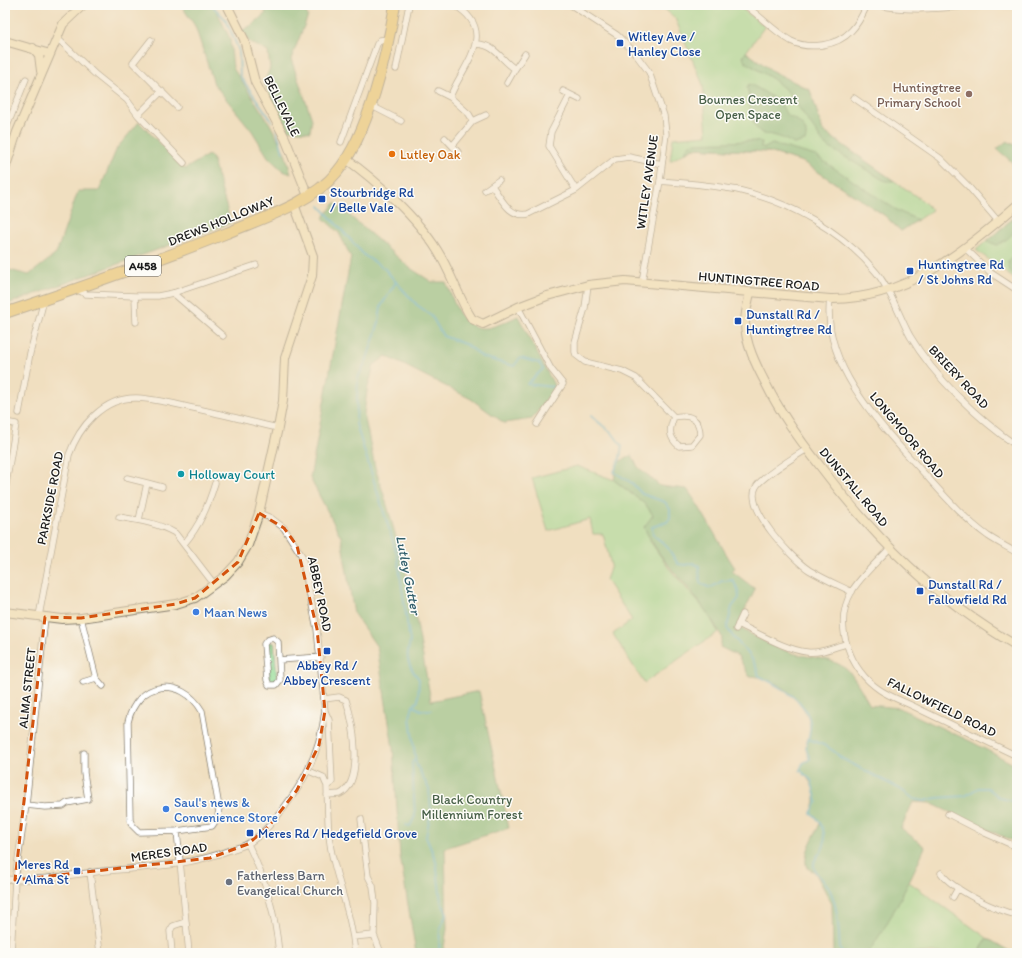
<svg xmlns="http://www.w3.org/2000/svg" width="1022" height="958" viewBox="0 0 1022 958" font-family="Itim,sans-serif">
  <rect width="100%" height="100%" fill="#fdfcf7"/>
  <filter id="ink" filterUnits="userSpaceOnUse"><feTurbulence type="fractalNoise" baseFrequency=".025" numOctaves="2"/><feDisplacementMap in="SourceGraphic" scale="8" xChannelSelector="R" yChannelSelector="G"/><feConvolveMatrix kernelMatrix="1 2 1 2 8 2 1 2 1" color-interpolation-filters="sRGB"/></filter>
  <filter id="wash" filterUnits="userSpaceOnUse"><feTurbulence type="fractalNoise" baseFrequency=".012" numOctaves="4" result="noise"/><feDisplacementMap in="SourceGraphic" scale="16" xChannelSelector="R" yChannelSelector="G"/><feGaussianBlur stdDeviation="0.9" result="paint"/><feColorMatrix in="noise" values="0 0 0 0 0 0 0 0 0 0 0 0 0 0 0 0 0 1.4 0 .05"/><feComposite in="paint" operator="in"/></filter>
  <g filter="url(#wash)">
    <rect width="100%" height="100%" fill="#f0dfc0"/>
    <!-- green -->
    <path fill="#96dc96" stroke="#597c59" d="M660,5H737L765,26L746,52L774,72L810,90L823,131L923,201L932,210L901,231L884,215L803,162L769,152L694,148L670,161L673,138L707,135L703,85L675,18Z
      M1017,215V281L976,250Z
      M577,466L614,480L646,505L653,515L650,541L668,567L707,612L718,632L644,683L613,634L632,620L606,580L611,565L603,534H593L590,519L548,531L532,478Z
      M269,642L274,643L277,679L272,683L269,679L268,644Z
      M909,882L987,938L979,953H868Z"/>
    <!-- forest -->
    <path fill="#78bc7f" stroke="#4a6c4e" d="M181,5H214L230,39L233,68L270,124L285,153L291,174L283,171L268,157L252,131L214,84L195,26Z
      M261,5H302L308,16L291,59L312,119L310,132L287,130L264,83L270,68L268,52L248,41L241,31L252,25L266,13Z
      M746,52L774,72L810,90L823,131L894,181H885L825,145L788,92L773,79L745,62L743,57Z
      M749,84C755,86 774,98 779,102C783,106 784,112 788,116C798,120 810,128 805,141L794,144C787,140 781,137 773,135C771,134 767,135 764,134C747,126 752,103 747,88Z
      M139,122L185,169L208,155L212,157L231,223L5,305V269L29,275L56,254L78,191H99L117,148Z
      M751,141L762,142L761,147L765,148L772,144L816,156L898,211L918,220L901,231L884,215L803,162L769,152L694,148L684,153L690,144L696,143Z
      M1007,141L1017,146V175L1012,162L997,149Z
      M335,203L410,268L432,282H446C454,301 460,330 486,328C496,327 509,320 518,316L555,387L532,419L504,423L471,399L386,356L374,365L367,391L364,414L375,467L387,505L411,591L431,701L479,691L509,828L445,848L447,929L443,953H416L400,856L393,748L377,647L354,614L341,537L310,478L351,257L339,233L323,218Z
      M1017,215C1017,232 1012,237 997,245L987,241Z
      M1017,255V277L1010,271L1008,262L1013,256Z
      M632,455L637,466L660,486L687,489C705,514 718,542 735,568L732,571L755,589L737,626C754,637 772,646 792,653C812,659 836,656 851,674C858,683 864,695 870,705L899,708L972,742L1017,766V843L930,803L913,802L901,828L925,847C909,883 891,920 868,953H833L832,904L815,872L807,868C802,853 815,837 820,823L816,816L811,813C820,796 812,781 800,770L803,763L810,759C801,741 811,743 810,727C808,700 774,676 749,676L738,656L720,647L722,637C717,629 713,620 707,613C687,582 661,564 644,527L653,515L646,505L614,480L617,463Z
      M987,938L1013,953H979Z"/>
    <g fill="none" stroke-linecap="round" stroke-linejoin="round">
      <!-- stream -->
      <path stroke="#4eb0cd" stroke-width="2" d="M212,5L226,20L239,51L240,76L272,121
        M277,130L283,152
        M320,206L365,256L384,268L396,282L381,306L379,322L367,359L358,378L356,424L397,554L410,642C405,658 408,666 419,679L418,701L413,706L410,717L416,764L429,789L431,810L426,837L436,861L441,902L447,913L440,928L439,953
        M396,282L417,305L431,315L443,336L467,345L482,357L514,366L520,358L539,363L543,369L527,384L553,387
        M591,416L613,434L622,446L620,458L614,472L632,483L642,494L665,502L670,509V518L667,522L652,527L653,535L666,545L678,564L685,565L693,563L699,566L700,583L710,588L722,581L733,580L738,590L739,598L732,607L727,628C739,648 752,650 759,676C779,686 813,703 810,730C809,745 802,742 810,759L803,763L800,770L811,780L817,802L811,813C821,819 828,837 823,848C821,853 814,858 814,864C813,874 823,878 828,886C839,908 838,925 840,949L842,953
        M413,706L421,710H431
        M808,739C821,744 832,747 841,758L900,789L914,799L924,801L936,798L965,796L978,788H988L1000,798L1017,802
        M406,825L410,826L415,816L412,763L415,759"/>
    </g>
  </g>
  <g filter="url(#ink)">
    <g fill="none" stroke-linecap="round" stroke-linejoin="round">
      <!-- street casing -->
      <g stroke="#867e6e" stroke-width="7">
        <path id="street" d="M571,5L617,35L634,52L649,72L664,116L666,134L660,181L642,282
          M745,5C760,16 775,32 791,41C809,50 837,46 851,31C858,24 863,14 867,5
          M878,5C911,12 944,8 977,5
          M57,38L96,75L127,100L138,115L184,163
          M151,40L133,63L177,107
          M477,44C496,45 501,60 515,69L507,83
          M396,69L409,5
          M515,69L525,54
          M438,91L450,97
          M563,91L579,99
          M570,95L551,132L549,146L576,190
          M854,98L940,158L968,186L998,221
          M370,105L401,121
          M138,115L162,91
          M473,121L486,115
          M6,129L26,79
          M445,138L458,152
          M341,142L377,44L380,40L389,39
          M453,145L473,121L469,114L450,97C462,66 500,31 454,5
          M660,181C686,183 713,185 738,190C790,202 842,231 876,272C891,290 899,316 910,336C934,377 978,419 1017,446
          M492,186C502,199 509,218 528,214L576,190L615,159L629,157L662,164
          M485,190L499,180
          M965,248L991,273L1017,290
          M588,285L585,308L575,342V352L576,355L585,362L622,371L636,378L674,417C689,414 700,418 700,435L692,445L679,446C668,437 669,429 674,417
          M76,289L86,294L135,296H158L173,293L256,265
          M173,293L223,336
          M135,296L136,322
          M830,299C821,364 881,426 921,470C942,493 963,518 988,536C997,542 1007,547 1017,553
          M518,307L551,369L563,384L537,424
          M19,413L30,353L44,300
          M5,422L16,424L5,490
          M807,449C796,456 761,477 756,487C744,508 792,559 809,570C822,578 838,585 852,592
          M127,478L147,483
          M259,513L271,518L284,528L302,556L317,629L325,711L329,720L332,782L327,786C328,811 327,838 334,863C342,895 352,919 355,953
          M119,517C138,520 158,523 175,533L214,584
          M139,520L147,483L162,487
          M184,544C200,525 208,506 215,483
          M890,548C877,562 862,575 852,591C832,625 850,670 880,690C892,698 908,703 921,710C953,725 985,741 1017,756
          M39,616L69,455C79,427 103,397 137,398C158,399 178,405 198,409C225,415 252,422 278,428
          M81,618L96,678
          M738,624C758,633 786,650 807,652C820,654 834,647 846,644
          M736,629L743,614
          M279,660L278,642L273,638L267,640L264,644L267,680L269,685H276L280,680L279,660L321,657
          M83,682L96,678L103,686
          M324,699L339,697L346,700C353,721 365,782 340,794L327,795
          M309,771L323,777L327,786
          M26,805L45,807L63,806L67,803L88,799L84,773V753
          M948,814L985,833L1017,847
          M361,819L368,876L373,886L375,903L374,935
          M177,831L212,826L218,817L219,807L202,711C181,675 137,681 128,722L130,820L132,825L139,832L177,831L189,953
          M248,844C266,881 275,912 279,953
          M90,872L100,953
          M941,873C954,891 996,910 1017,915
          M5,879C38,882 72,874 105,871C147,867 190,866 230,850C236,848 242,847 247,844C265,834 280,814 291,798C310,772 321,744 325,711
          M953,897L958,888
          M353,937L374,935L381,953
          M11,953L15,880L26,805L45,617
          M172,953L170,931L173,926L185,922"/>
      </g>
      <!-- secondary casing -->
      <g stroke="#867e6e" stroke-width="10">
        <path id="secondary" d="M227,5L244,39L255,82L285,138L308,196
          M5,41L50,54
          M33,48L39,55L41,71
          M346,159C376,180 418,219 437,250C451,272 458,297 472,319L483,324L518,307L547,296L588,285L625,281L830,299C905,300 963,252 1017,205
          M5,169L17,132L63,24L83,5
          M750,293C748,302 745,313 745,323C745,343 756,365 765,382C780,413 799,439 820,466C875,539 937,600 1017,646
          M5,612L62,619L81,618L176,604L195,598L225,576L238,562L248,545L259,513L278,428L283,401L285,358L312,276L313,256L294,204"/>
      </g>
      <!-- highway casing -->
      <g stroke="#867e6e" stroke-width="12">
        <path id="highway" d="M5,313C80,288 154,262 227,233C263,218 312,203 337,172C369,134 387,53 395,5"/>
      </g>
      <!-- street -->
      <use href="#street" stroke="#fff" stroke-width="5.5"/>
      <!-- secondary -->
      <use href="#secondary" stroke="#f7e8c3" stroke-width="8"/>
      <!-- highway -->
      <use href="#highway" stroke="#ecc669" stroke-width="10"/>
    </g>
  </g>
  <!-- marked area -->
  <path d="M0 0H1022V958H0ZM259,513L284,528L297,546L317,629L325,711L319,745L297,790L269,826L248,844L210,858L15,880L45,617L81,618L176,604L195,598L238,562Z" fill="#f0dfc0" fill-opacity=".55" fill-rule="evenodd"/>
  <path fill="none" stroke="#d4530e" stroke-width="3" stroke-dasharray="8 5" stroke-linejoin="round" d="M259,513L284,528L297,546L317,629L325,711L319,745L297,790L269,826L248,844L210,858L15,880L45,617L81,618L176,604L195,598L238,562Z"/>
  <!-- markers -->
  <g fill="#1a4fb4" stroke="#fdfcf7" stroke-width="1.5">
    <rect x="616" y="39" width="8" height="8" rx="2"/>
    <rect x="318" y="195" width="8" height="8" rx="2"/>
    <rect x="906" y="267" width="8" height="8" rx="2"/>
    <rect x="734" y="317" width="8" height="8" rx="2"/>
    <rect x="916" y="587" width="8" height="8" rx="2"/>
    <rect x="323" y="647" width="8" height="8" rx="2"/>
    <rect x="246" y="829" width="8" height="8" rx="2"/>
    <rect x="73" y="867" width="8" height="8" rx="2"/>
  </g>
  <circle fill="#8d6e63" stroke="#fdfcf7" stroke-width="1.5" cx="969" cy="94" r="4"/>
  <circle fill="#e8710a" stroke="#fdfcf7" stroke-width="1.5" cx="392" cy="154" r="4"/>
  <circle fill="#0f9aa8" stroke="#fdfcf7" stroke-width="1.5" cx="181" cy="474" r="4"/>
  <g fill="#3f7fe0" stroke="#fdfcf7" stroke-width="1.5">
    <circle cx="196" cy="612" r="4"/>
    <circle cx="166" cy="809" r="4"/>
  </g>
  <circle fill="#6b7280" stroke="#fdfcf7" stroke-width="1.5" cx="229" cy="882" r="4"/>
  <g text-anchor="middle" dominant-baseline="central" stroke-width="3" stroke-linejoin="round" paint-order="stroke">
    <!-- shield labels -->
    <rect fill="#fdfcf7" stroke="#605f5e" stroke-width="1" x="125" y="256" width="36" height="20" rx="3"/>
    <g font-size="12" font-weight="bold" fill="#1c1c1c">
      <text x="143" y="266">A458</text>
    </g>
    <!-- transit labels -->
    <g font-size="13" fill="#164399" stroke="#fdfcf7" text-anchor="start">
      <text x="628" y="36">Witley Ave /<tspan x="628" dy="15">Hanley Close</tspan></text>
      <text x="330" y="192">Stourbridge Rd<tspan x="330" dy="15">/ Belle Vale</tspan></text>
      <text x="918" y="264">Huntingtree Rd<tspan x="918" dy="15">/ St Johns Rd</tspan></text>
      <text x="746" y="314">Dunstall Rd /<tspan x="746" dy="15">Huntingtree Rd</tspan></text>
      <text x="928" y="584">Dunstall Rd /<tspan x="928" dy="15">Fallowfield Rd</tspan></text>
      <text x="327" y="665" text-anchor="middle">Abbey Rd /<tspan x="327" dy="15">Abbey Crescent</tspan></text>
      <text x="258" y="833">Meres Rd / Hedgefield Grove</text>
      <text x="69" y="864" text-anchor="end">Meres Rd<tspan x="69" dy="15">/ Alma St</tspan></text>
    </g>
    <!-- education labels -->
    <g font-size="13" fill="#785e54" stroke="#fdfcf7" text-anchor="end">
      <text x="961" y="87">Huntingtree<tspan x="961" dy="15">Primary School</tspan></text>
    </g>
    <!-- park labels -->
    <g font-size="13" fill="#475f47" stroke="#fdfcf7">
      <text x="748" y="99">Bournes Crescent<tspan x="748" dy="15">Open Space</tspan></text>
      <text x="472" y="799">Black Country<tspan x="472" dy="15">Millennium Forest</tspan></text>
    </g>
    <!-- street labels -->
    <g font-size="13" fill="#1c1c1c" stroke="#fdfcf7">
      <text transform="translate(282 106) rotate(64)">BELLEVALE</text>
      <text transform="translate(647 182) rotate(-82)">WITLEY AVENUE</text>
      <text transform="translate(221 221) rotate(-22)">DREWS HOLLOWAY</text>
      <text transform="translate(759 281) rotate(5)">HUNTINGTREE ROAD</text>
      <text transform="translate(959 377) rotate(47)">BRIERY ROAD</text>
      <text transform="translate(907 435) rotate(50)">LONGMOOR ROAD</text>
      <text transform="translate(854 487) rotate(50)">DUNSTALL ROAD</text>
      <text transform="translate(50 498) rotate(-79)">PARKSIDE ROAD</text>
      <text transform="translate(320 594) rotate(78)">ABBEY ROAD</text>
      <text transform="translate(27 688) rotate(-84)">ALMA STREET</text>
      <text transform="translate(942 707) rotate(26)">FALLOWFIELD ROAD</text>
      <text transform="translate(169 852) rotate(-8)">MERES ROAD</text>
    </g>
    <!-- food labels -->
    <g font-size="13" fill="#c56008" stroke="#fdfcf7" text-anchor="start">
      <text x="400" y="154">Lutley Oak</text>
    </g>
    <!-- culture labels -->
    <g font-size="13" fill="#0d838f" stroke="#fdfcf7" text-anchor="start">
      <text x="189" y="474">Holloway Court</text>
    </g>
    <!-- shop labels -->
    <g font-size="13" fill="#366cbe" stroke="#fdfcf7" text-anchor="start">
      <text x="204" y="612">Maan News</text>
      <text x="174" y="802">Saul's news &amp;<tspan x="174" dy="15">Convenience Store</tspan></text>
    </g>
    <!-- worship labels -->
    <g font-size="13" fill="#5b616d" stroke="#fdfcf7" text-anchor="start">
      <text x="237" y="875">Fatherless Barn<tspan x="237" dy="15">Evangelical Church</tspan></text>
    </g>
    <!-- water labels -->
    <g font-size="14" font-style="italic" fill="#325f6c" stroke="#fdfcf7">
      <text transform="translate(408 575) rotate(79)">Lutley Gutter</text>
    </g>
  </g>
  <!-- margin -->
  <rect width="1022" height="958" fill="none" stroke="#fdfcf7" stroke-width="20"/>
</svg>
